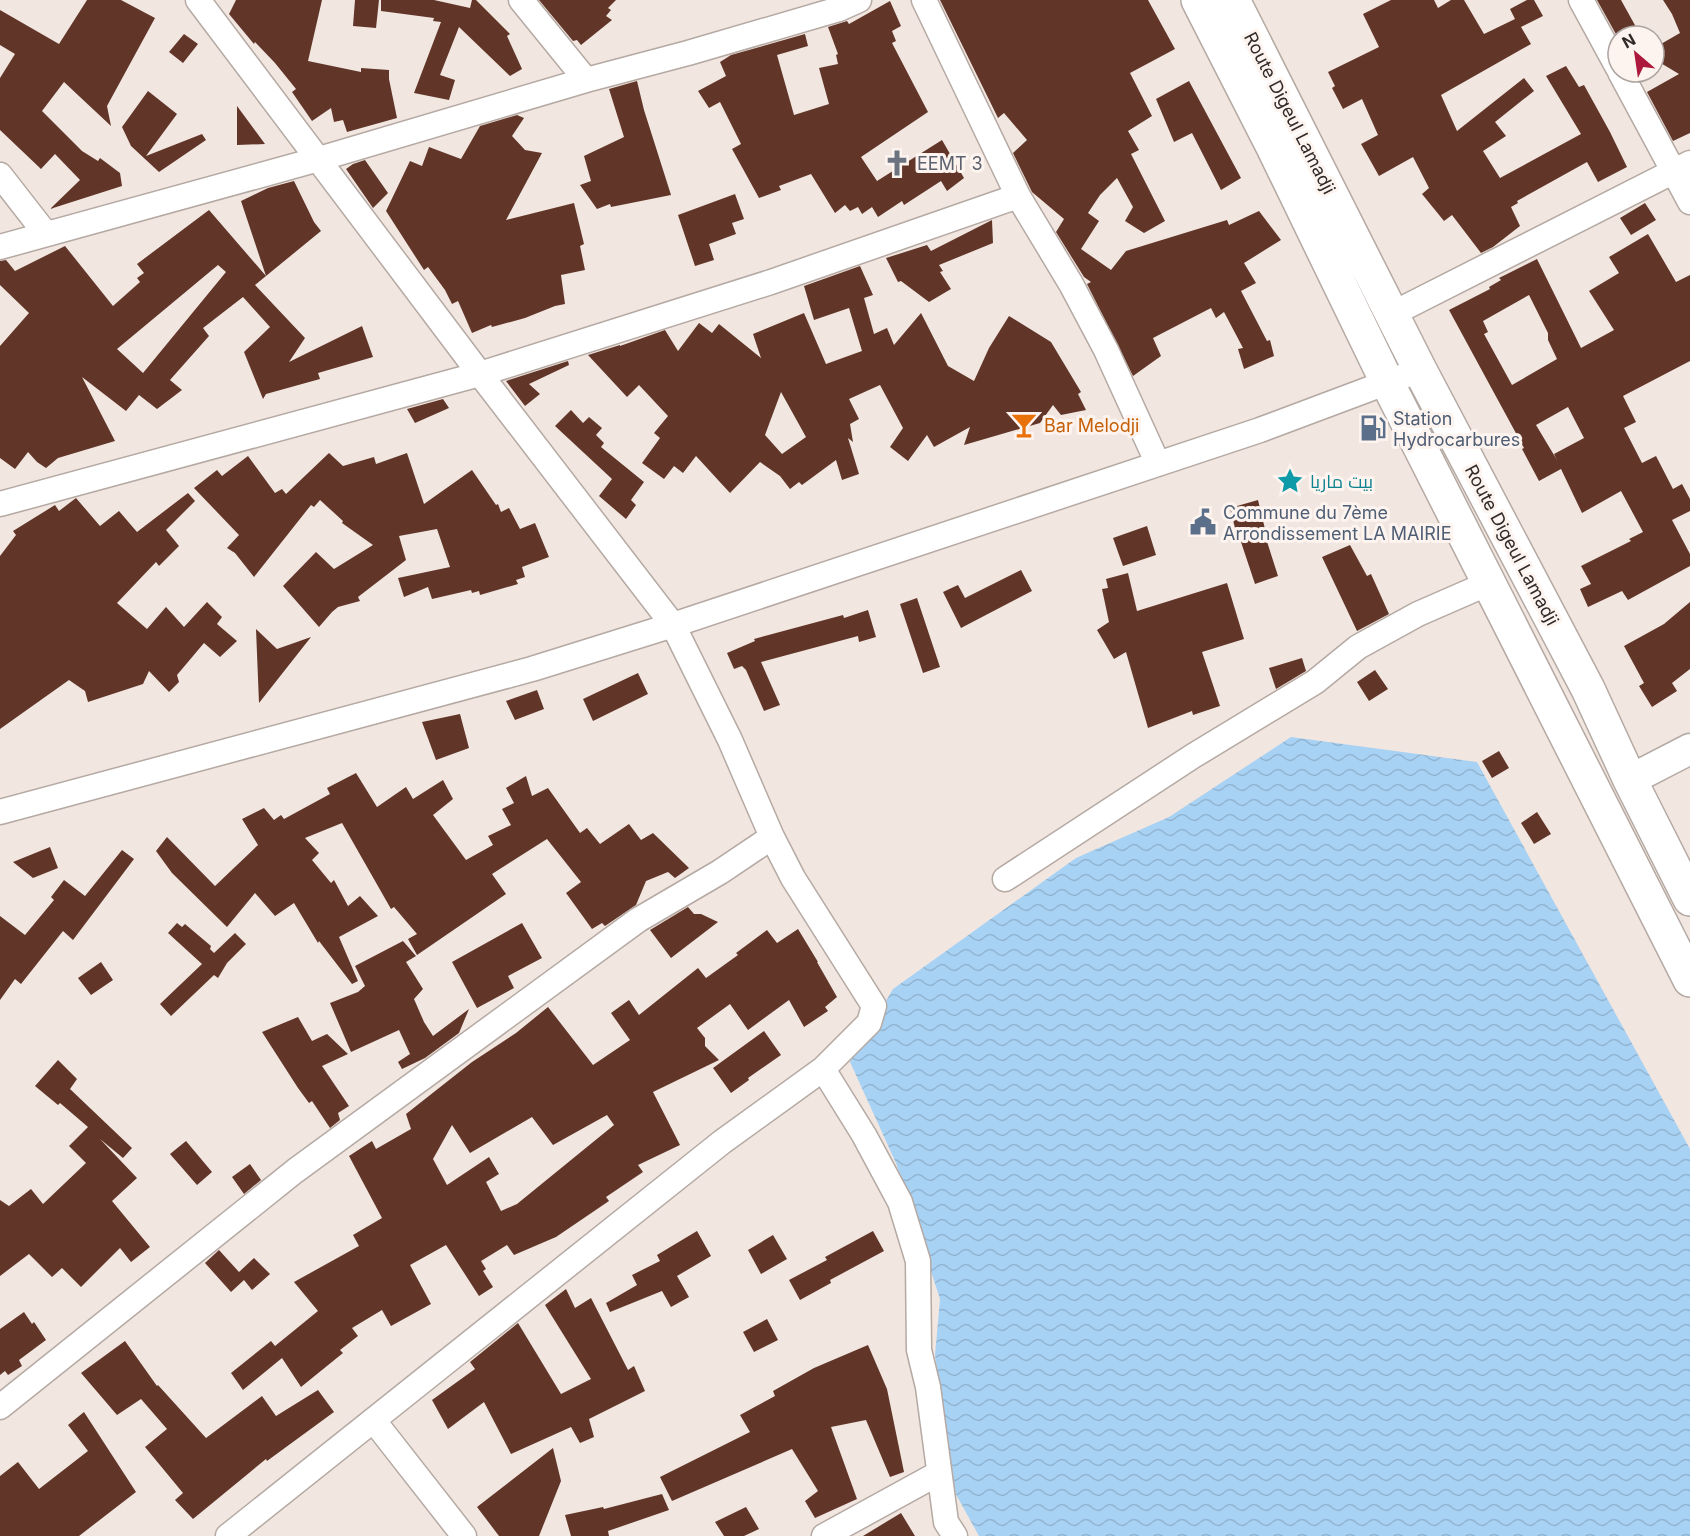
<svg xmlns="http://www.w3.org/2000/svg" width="1690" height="1536" viewBox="0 0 1690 1536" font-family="Inter,Cairo,sans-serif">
  <defs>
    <pattern id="water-waves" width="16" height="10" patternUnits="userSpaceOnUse" patternTransform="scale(1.5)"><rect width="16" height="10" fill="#a8d2f4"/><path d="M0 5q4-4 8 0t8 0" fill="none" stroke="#91b4d1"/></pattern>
  </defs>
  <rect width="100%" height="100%" fill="#f2e6e0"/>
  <!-- water -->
  <path fill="url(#water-waves)" d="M1291,737L1477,762L1690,1149V1536H979L953,1489L935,1355L940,1299L896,1163L850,1062L893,989L1076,858L1169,817Z"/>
  <!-- building -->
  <path fill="#613629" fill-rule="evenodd" d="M87,0H121L155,18L107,106L111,126L64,82L42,111L82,151L98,161L100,158L120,173L122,186L50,209L80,180L55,154L41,169L0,130V78L15,54L0,45V10L59,44Z
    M236,0H322L308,61L361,72V68L389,70V79L397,118L347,132L343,120L334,122L331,108L312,121L292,92L296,89L275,63L255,42L254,44L229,14Z
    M355,0H379L376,28L353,26Z
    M381,0H434L470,8L472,0H476L510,34L507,36L522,69L510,76L459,27L440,75L455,80L449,100L414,93L441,22L433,21L434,18L381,11Z
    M539,0H616L608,8L611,10L606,16L612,20L581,45L577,40L573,41Z
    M940,0H1148L1175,49L1130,73L1152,116L1128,131L1139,150L1131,154L1165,221L1144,233L1125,221L1133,207L1117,178L1100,195L1088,213L1099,221L1081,249L1111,270L1126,251L1227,220L1229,225L1259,211L1281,240L1244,263L1256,283L1241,291L1267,341L1270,340L1274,356L1244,369L1238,349L1243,348L1224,312L1216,318L1211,308L1153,338L1161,356L1133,376L1087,284L1091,282L1084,277L1056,232L1064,219L1032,192L1013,153L1027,140L1004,113L998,118Z
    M1391,0H1434L1438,8L1451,0H1464L1484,34L1515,19L1510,9L1527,0H1534L1543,16L1521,27L1531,44L1441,95L1457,131L1524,78L1534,91L1495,122L1506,136L1483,151L1500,178L1581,134L1546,76L1566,66L1579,87L1584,85L1610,132L1627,167L1598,182L1587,162L1517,201L1518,203L1511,207L1520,226L1493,247L1481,253L1452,215L1444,221L1422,194L1429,188L1413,157L1379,176L1361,144L1378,135L1362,99L1343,109L1332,88L1335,86L1328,72L1379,47L1363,14Z
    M1597,0H1621L1641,36H1617Z
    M1663,0H1690V133L1673,141L1647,92L1679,74L1654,59V48L1680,33L1672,14Z
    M890,1L901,26L892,31L896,41L892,43L928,112L861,157L877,181L942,140L964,178L947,191L941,181L904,205L902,201L878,217L872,207L862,214L858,207L850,211L845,205L835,213L811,174L779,186L781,190L759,198L732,149L741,144L720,102L709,108L698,91L726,76L720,62L731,55L805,34L808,46L777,55L794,115L829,104L819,68L838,64L836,55L838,54L828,27L847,21L849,24Z
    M184,34L198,44L183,63L169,52Z
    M637,81L644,110L671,195L611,207L610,204L597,209L580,185L591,181L584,156L624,137L609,89Z
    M1189,81L1241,178L1221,190L1192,133L1174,142L1156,99Z
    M148,91L177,114L146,156L202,134L206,140L159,172L131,146L122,127Z
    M237,106L265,144L237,145Z
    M517,115L524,118L512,136L525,150L542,153L506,220L574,203L584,244L580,246L585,270L561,275L565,304L555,306L525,318L492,327L491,325L472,333L458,301L452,304L445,290L428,267L424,270L386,211L410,161L422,166L429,147L461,159L480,126Z
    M365,160L388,193L373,208L346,169L353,164Z
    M294,181L314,222L321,231L266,276L241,201L268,188Z
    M735,194L744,219L732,223L736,234L709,244L714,260L695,266L678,215Z
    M1645,203L1656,220L1631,235L1620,218Z
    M209,210L266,276L255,285L305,338L289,362L362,326L373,357L318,373L320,379L266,394L263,399L244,352L270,327L243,297L203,328L209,336L170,380L182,390L157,409L139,395L126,411L82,377L115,441L58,458L46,468L37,462L28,452L15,469L0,458V346L29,313L0,285V261L6,260L15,271L65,246L113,306L140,282L137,278L144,273L137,264ZM218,265L226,272L143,373L117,349Z
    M992,220L993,243L939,265L943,271L940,272L951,289L929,302L901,281L898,282L886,258L927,245L931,251Z
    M1648,234L1676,282L1690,275V361L1623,396L1636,422L1624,428L1642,463L1656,456L1673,489L1682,484L1690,499V511L1672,520L1690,554V566L1628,600L1622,591L1588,607L1580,589L1591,584L1581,566L1631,541L1629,539L1643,532L1621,491L1582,513L1561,469L1539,481L1522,449L1524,448L1449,310L1490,289L1489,287L1501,280L1499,278L1537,259L1581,348L1614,330L1589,291L1619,273L1609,257ZM1529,295L1548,333V340L1557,359L1512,385L1484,334L1488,332L1483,321ZM1568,407L1584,438L1554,454L1557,460L1536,425Z
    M860,266L873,295L864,298L874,334L887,328L894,345L921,313L948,366L974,381L989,348L1009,316L1051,342L1081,392L1078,394L1086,410L1061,415L1053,405L1040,423L964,445L970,427L934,447L927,435L908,461L890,447L903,428L880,385L849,399L859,419L850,424L853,442L848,438L859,474L842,480L836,460L802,485L799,482L790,489L780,476L760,462L730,493L696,456L683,473L674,466L664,479L642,463L660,438L654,433L668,416L639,385L627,397L588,355L620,345V346L665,330L678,351L699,323L712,333L719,324L761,358L753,334L804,313L826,364L862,351L849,308L814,320L804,286ZM781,392L806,437L782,454L765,435Z
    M568,361L569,365L529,384L540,394L525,406L506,381Z
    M443,399L449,408L415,423L407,409Z
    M571,410L583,423L589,417L602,428L596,435L604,443L601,447L644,482L631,500L636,505L626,519L599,496L612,479L555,426Z
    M329,453L343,466L374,457L376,464L407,453L424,504L472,470L496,505L498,504L501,512L509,508L520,529L535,523L549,557L522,567L525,577L516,580L518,584L480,595L479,591L472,593L471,590L432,599L428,587L404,597L398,578L450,567L437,529L399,536L406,560L358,597L360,601L338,607L332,612L319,627L283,586L316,552L334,569L373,545L342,523L343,521L320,500L314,507L311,505L254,577L235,553L227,548L239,535L194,488L217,470L222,476L248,456L275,493L282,489L286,494Z
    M188,493L195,501L166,530L179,546L159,566L156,562L117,603L147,629L166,607L184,627L207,602L222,617L217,624L237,641L220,657L204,643L177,675L179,682L169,692L149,671L143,684L88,702L85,691L69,680L0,729V556L16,535L13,531L55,505L59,511L76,498L100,526L119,511L137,532Z
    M1258,500L1265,529H1263L1278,576L1255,584L1239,536H1237L1230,508Z
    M1147,526L1156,555L1123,566L1113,538Z
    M1350,545L1367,576L1371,574L1389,614L1357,631L1322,557Z
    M1021,570L1032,591L961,628L943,592L958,585L965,598Z
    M1128,573L1137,611L1227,583L1244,639L1202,652L1220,706L1193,715L1192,711L1148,728L1126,652L1114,659L1097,630L1109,622L1102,589L1108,588L1106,579Z
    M917,598L940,667L923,673L900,604Z
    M1690,602V669L1672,683L1677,691L1652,707L1639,686L1644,683L1624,646L1664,624Z
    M868,610L876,637L859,642L858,636L761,662L780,705L764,711L746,670L742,666L734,669L727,653L755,641L754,639L843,615L844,618Z
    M256,629L277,649L311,637L259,703Z
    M1302,658L1306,671L1276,689L1269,668Z
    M1375,670L1388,689L1369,701L1357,682Z
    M638,673L648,694L593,721L583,699Z
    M537,690L544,709L515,720L506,701Z
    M460,714L469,748L436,760L422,722Z
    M1499,751L1509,768L1492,778L1482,761Z
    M356,773L377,807L406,787L413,799L443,780L453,799L433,815L466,860L493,845L488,836L511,825L502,809L514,803L506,788L526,776L532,796L548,788L580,833L587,828L600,844L629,824L641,840L653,833L689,868L675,878L668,872L646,881L636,905L605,926L602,923L592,929L566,893L581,882L547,839L492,874L506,894L417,955L408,939L417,934L394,907L391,909L342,823L305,838L319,853L312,860L331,883L334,880L348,906L360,896L378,916L339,937L358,981L352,984L319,941L318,943L294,903L275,916L255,893L227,927L172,873L156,851L167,837L215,886L258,845L242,819L264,808L274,820L281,815L284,819L330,794L327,788Z
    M1537,812L1551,834L1534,844L1521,823Z
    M50,847L58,868L33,878L13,862Z
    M122,850L134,859L73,940L63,931L21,984L15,979L0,1000V916L25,935L54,900L51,897L64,880L85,896Z
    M688,907L694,914H701L718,922L671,958L650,930Z
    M177,923L182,927L185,924L211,946L210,949L214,953L235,933L246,944L227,963L218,978L214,975L171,1016L160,1004L202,964L168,933Z
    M522,923L542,958L508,976L514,988L477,1008L452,962Z
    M798,929L818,962H817L837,997L825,1007L828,1011L804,1027L789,1000L748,1030L730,1004L697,1028L705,1038V1046L719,1060L653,1092L680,1145L638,1165L643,1172L606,1197L609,1201L556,1237L514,1255L507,1245L481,1261L486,1269L483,1271L493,1287L479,1296L446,1245L410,1265L431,1304L391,1326L382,1310L352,1328L358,1336L340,1350L343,1353L301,1387L282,1358L243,1390L231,1373L271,1341L275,1346L318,1311L294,1282L359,1246L353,1235L382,1218L349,1156L372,1141L376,1149L411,1129L406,1114L472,1062L516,1033L548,1007L593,1065L630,1040L611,1013L629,1000L639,1015L698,968L706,978L738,955L736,953L767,930L777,943ZM607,1115L614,1125L517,1204L501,1211L486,1182L499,1174L489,1157L447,1185L433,1159L452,1125L470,1153L532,1117L553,1145Z
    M403,941L416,956L406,962L423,989L414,999L424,1022L433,1036L469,1009L459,1033L425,1058L402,1069L398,1062L410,1054L399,1030L351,1052L330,1003L358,992L365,986L355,966Z
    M101,962L113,980L91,995L78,978Z
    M298,1017L312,1041L327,1034L348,1054L322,1066L349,1106L338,1113L340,1120L330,1128L312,1101L309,1103L298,1088L262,1032Z
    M764,1031L781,1055L748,1078L749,1080L731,1093L713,1068Z
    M58,1060L77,1079L70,1089L132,1148L123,1158L100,1139L137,1178L112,1201L150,1247L131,1262L120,1248L81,1287L62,1268L52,1277L29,1254L0,1276V1200L9,1206L31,1189L43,1204L86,1163L69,1146L88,1127L60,1103L58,1105L35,1086Z
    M186,1141L212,1172L197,1185L170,1154Z
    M250,1164L261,1180L244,1194L232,1177Z
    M697,1231L711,1256L677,1276L689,1297L671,1307L662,1291L610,1312L606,1303L637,1285L632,1275L660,1261L657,1255Z
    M873,1231L884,1251L830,1280L831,1283L800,1300L789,1280L827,1260L825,1257Z
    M773,1235L787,1259L761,1274L748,1250Z
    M219,1250L239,1272L254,1258L270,1274L252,1290L244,1280L231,1292L205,1263Z
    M566,1289L575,1308L591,1298L628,1370L634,1366L645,1391L589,1419L594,1437L580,1443L571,1427L511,1454L484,1402L448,1429L432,1400L475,1369L470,1362L518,1323L561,1394L591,1379L545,1305Z
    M24,1312L32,1324L34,1322L46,1340L19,1360L22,1366L8,1375L5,1371L0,1375V1329Z
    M767,1319L778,1340L754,1352L743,1332Z
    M125,1341L157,1386L158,1385L206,1438L262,1396L276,1416L318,1390L334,1412L267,1461L266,1459L193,1519L175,1500L183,1493L145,1447L167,1429L141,1399L117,1415L81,1373Z
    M868,1345L887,1389L904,1472L890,1477L866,1420L831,1427L857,1499L815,1518L805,1501L818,1491L792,1449L672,1501L660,1477L750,1432L740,1415L775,1396L773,1391L814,1368Z
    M84,1412L136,1492L79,1536H0V1476L18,1462L39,1489L88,1451L68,1425Z
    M553,1448L561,1481L539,1536H499L477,1507Z
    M662,1494L669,1510L608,1531L609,1536H571L565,1515L603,1507L604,1509Z
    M746,1507L759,1529L744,1536H724L715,1522Z
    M901,1513L915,1536H863L891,1519Z"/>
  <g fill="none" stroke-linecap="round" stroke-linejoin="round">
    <!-- minor casing -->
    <g stroke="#b5a9a3" stroke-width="27">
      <path id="minor" d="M198,0L480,374L673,625L730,740L772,837L793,878L874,1006L869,1023L823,1069L722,1142L228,1536
        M521,0L586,80
        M924,0L1018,196L1071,284L1106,350L1158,464
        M1581,0L1618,68
        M1620,72L1690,202
        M0,175L46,234
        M0,247L319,159L586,80L688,53L839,9L859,0
        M1392,314L1690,163
        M0,504L480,374L771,282L1018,196
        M0,812L532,669L673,625L1260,430L1420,370
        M1005,879L1193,756L1315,682L1358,647L1418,614L1489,583
        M823,1069L864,1135L900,1202L918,1261L919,1350L928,1387L946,1522L955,1536
        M0,1407L295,1171L638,920L720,872L772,837
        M374,1421L464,1536
        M824,1536L939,1473"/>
    </g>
    <!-- tertiary casing -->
    <g stroke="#b5a9a3" stroke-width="33">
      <path id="tertiary" d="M1630,780L1690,749"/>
    </g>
    <!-- secondary casing -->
    <g stroke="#b5a9a3" stroke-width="36">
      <path id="secondary" d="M1198,0L1273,147L1388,384L1690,980
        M1233,0L1420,370L1588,689L1630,780L1690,899"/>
    </g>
    <!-- minor -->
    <use href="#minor" stroke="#fff" stroke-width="24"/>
    <!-- tertiary -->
    <use href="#tertiary" stroke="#fff" stroke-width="30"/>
    <!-- secondary -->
    <use href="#secondary" stroke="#fff" stroke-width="33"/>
  </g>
  <!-- icons -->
  <defs>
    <g id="church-bare" transform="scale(2.07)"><path d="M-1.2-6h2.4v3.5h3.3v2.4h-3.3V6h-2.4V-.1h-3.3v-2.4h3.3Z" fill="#6b7280" stroke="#fef4ef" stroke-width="2.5" paint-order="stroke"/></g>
    <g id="bar-bare" transform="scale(2.07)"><path d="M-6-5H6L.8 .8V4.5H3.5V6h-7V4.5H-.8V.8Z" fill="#e8710a" stroke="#fef4ef" stroke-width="2.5" paint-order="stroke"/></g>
    <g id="fuel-bare" transform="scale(2.07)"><path d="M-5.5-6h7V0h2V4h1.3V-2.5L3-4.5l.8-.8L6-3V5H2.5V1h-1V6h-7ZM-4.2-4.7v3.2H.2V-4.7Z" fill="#5c6f8a" stroke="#fef4ef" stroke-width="2.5" paint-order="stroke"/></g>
    <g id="sight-bare" transform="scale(2.07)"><path d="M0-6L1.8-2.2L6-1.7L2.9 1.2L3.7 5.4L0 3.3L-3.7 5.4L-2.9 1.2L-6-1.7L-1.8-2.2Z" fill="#0f9aa8" stroke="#fef4ef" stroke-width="2.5" paint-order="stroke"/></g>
    <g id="civic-bare" transform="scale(2.07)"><path d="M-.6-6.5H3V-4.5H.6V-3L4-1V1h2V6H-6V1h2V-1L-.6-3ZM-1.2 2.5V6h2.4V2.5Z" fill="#5c6f8a" stroke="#fef4ef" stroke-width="2.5" paint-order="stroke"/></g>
  </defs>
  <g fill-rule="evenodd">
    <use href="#church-bare" x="897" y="163"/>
    <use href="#bar-bare" x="1024" y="425"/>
    <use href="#fuel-bare" x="1373" y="428"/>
    <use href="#sight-bare" x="1290" y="481"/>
    <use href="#civic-bare" x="1203" y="522"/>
  </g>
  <g text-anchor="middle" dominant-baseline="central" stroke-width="6" stroke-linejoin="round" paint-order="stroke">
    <!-- street labels -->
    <g font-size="18" fill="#302b29" stroke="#fef4ef">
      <text transform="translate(1290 113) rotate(63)">Route Digeul Lamadji</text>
      <text transform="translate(1512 545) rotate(62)">Route Digeul Lamadji</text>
    </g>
    <!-- worship labels -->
    <g font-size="18" fill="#5b616d" stroke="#fef4ef" text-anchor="start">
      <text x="917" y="163">EEMT 3</text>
    </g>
    <!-- service labels -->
    <g font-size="18" fill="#4e5e75" stroke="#fef4ef" text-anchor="start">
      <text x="1393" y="418">Station<tspan x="1393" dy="21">Hydrocarbures</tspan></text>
      <text x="1223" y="512">Commune du 7ème<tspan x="1223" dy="21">Arrondissement LA MAIRIE</tspan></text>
    </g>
    <!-- food labels -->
    <g font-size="18" fill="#c56008" stroke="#fef4ef" text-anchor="start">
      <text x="1044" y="425">Bar Melodji</text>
    </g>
    <!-- culture labels -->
    <g font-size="18" fill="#0d838f" stroke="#fef4ef" text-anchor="start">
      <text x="1310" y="481">بيت ماريا</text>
    </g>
  </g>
  <!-- north arrow -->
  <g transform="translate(1636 54) rotate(331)"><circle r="28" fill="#fef4ef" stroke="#aca4a0" stroke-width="1.5"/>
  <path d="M0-4.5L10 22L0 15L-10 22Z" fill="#ad183d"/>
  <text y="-9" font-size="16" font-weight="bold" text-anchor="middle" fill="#302b29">N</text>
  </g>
</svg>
